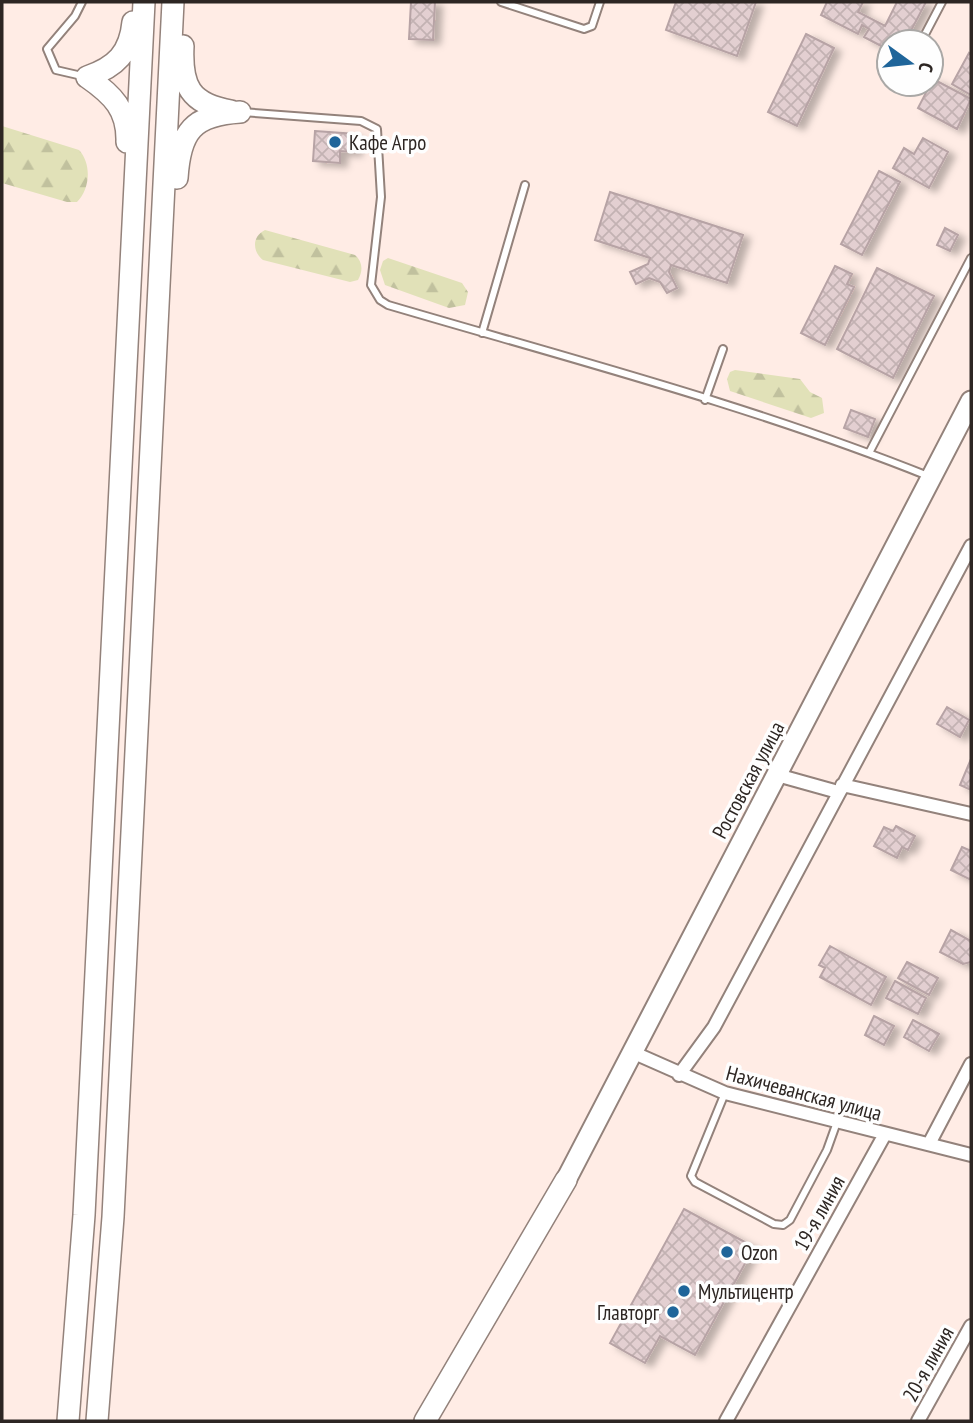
<svg xmlns="http://www.w3.org/2000/svg" width="973" height="1423" viewBox="0 0 973 1423" font-family="'PT Sans Narrow',sans-serif">
  <defs>
    <pattern id="forest-firs" width="22" height="20" patternUnits="userSpaceOnUse" patternTransform="scale(1.75)"><rect width="22" height="20" fill="#e1e1b8"/><path d="M5 1l3.5 6h-7zM16 11l3.5 6h-7z" fill="#c1c19e"/></pattern>
    <pattern id="building-cross-hatch" width="8" height="8" patternUnits="userSpaceOnUse" patternTransform="scale(1.75)"><rect width="8" height="8" fill="#e3cfd1"/><path d="M0 0l8 8M0 8l8-8" fill="none" stroke="#c3b2b3"/></pattern>
    <filter id="shadow"><feDropShadow dx="7" dy="4" stdDeviation="3.5" flood-color="#0004"/></filter>
  </defs>
  <rect width="100%" height="100%" fill="#ffece5"/>
  <!-- forest -->
  <path fill="url(#forest-firs)" d="M2,126L79,150C92,164 90,189 77,202H67L2,183Z
    M265,230L355,255C363,262 363,271 358,280L350,282L263,260C253,252 251,237 265,230Z
    M388,258L462,283L468,292L465,305L449,308L385,285L380,270L383,261Z
    M735,370L800,379L810,392L822,398L824,413L811,418L730,391L727,379L730,372Z"/>
  <!-- building -->
  <path fill="url(#building-cross-hatch)" stroke="#b7a3a5" stroke-width="2" filter="url(#shadow)" d="M411,2H435L433,40L409,39Z
    M676,2H756L737,56L666,30Z
    M827,2H863L858,12L885,26L897,2H926L905,42H889V50L864,37L869,29L862,25L858,34L821,15Z
    M806,34L834,48L797,126L768,112Z
    M969,53L971,55V95L952,84Z
    M933,79L971,99L957,129L918,108Z
    M315,131L356,134L355,152L340,151V163L313,161Z
    M923,138L948,152L929,188L893,168L904,148L914,154Z
    M879,171L900,182L862,255L841,244Z
    M610,192L743,235L727,283L671,265L669,272L677,288L667,293L660,282L649,278L636,284L630,272L648,264L650,258L595,240Z
    M945,228L958,235L950,251L937,245Z
    M835,266L852,274L847,284L854,287L825,345L801,333Z
    M877,268L934,296L893,378L837,349Z
    M851,410L875,419L868,437L844,428Z
    M947,707L969,720L960,737L937,724Z
    M971,759V790L960,785Z
    M896,826L915,836L908,850L902,847L897,858L874,846L884,827L893,831Z
    M962,847L971,851V880L951,870Z
    M951,930L971,941V962L963,964L940,952Z
    M830,946L886,977L871,1005L820,977L825,968L819,965Z
    M907,962L938,978L929,995L898,978Z
    M895,981L926,998L918,1014L886,998Z
    M874,1016L894,1026L884,1045L865,1035Z
    M913,1020L939,1034L929,1051L904,1037Z
    M684,1209L754,1247L695,1355L660,1336L645,1363L610,1343Z"/>
  <g fill="none" stroke-linecap="round" stroke-linejoin="round">
    <!-- lane casing -->
    <g stroke="#93827b" stroke-width="10">
      <path id="lane" d="M82,2L75,16L47,49L56,70L82,76
        M501,2L584,29L592,26L600,2
        M921,42L942,2
        M242,112L361,121L377,129L381,197L371,285L380,300L388,305C568,358 753,406 928,476
        M482,333L525,185
        M705,400L723,349
        M869,453L971,258
        M725,1093L691,1176L695,1182L774,1224L783,1225L790,1220L827,1150L837,1122"/>
    </g>
    <!-- street casing -->
    <g stroke="#93827b" stroke-width="16">
      <path id="street" d="M777,775L838,792
        M842,785L971,814
        M632,1052L725,1093L971,1155
        M679,1075L714,1027L971,546
        M929,1144L971,1064
        M726,1421L885,1134
        M918,1421L971,1326"/>
    </g>
    <!-- primary casing -->
    <g stroke="#93827b" stroke-width="23">
      <path id="primary" d="M566,1180L971,401"/>
    </g>
    <!-- highway casing -->
    <g stroke="#93827b" stroke-width="24">
      <path id="highway" d="M183,46C181,86 190,104 231,111
        M87,77C113,95 128,110 127,142
        M87,77C116,67 130,53 133,22
        M177,178C180,131 193,115 240,112
        M68,1421L84,1215L144,2
        M97,1421L113,1217L173,2
        M425,1421L566,1180"/>
    </g>
    <!-- lane -->
    <use href="#lane" stroke="#fff" stroke-width="6"/>
    <!-- street -->
    <use href="#street" stroke="#fff" stroke-width="12"/>
    <!-- primary -->
    <use href="#primary" stroke="#fff" stroke-width="19"/>
    <!-- highway -->
    <use href="#highway" stroke="#fff" stroke-width="21"/>
  </g>
  <!-- markers -->
  <g fill="#1f659a" stroke="#fefefe" stroke-width="2.5">
    <circle cx="335" cy="142" r="7"/>
    <circle cx="727" cy="1252" r="7"/>
    <circle cx="684" cy="1291" r="7"/>
    <circle cx="673" cy="1312" r="7"/>
  </g>
  <g text-anchor="middle" dominant-baseline="central" stroke-width="7" stroke-linejoin="round" paint-order="stroke">
    <!-- poi labels -->
    <g font-size="21" fill="#2d2623" stroke="#fefefe" text-anchor="start">
      <text x="349" y="142">Кафе Агро</text>
      <text x="741" y="1252">Ozon</text>
      <text x="698" y="1291">Мультицентр</text>
      <text x="659" y="1312" text-anchor="end">Главторг</text>
    </g>
    <!-- street labels -->
    <g font-size="21" fill="#2d2623" stroke="#fefefe">
      <text transform="translate(748 780) rotate(-62)">Ростовская улица</text>
      <text transform="translate(804 1093) rotate(15)">Нахичеванская улица</text>
      <text transform="translate(819 1213) rotate(-61)">19-я линия</text>
      <text transform="translate(928 1364) rotate(-61)">20-я линия</text>
    </g>
  </g>
  <!-- border -->
  <rect width="973" height="1423" fill="none" stroke="#2d2623" stroke-width="7"/>
  <!-- north arrow -->
  <g transform="translate(910 63) rotate(105)"><circle r="33" fill="#fefefe" stroke="#aaa8a6" stroke-width="2"/>
  <path d="M0-5L12 26L0 18L-12 26Z" fill="#1f659a"/>
  <text y="-10" font-size="19" font-weight="bold" text-anchor="middle" fill="#2d2623">С</text>
  </g>
</svg>
